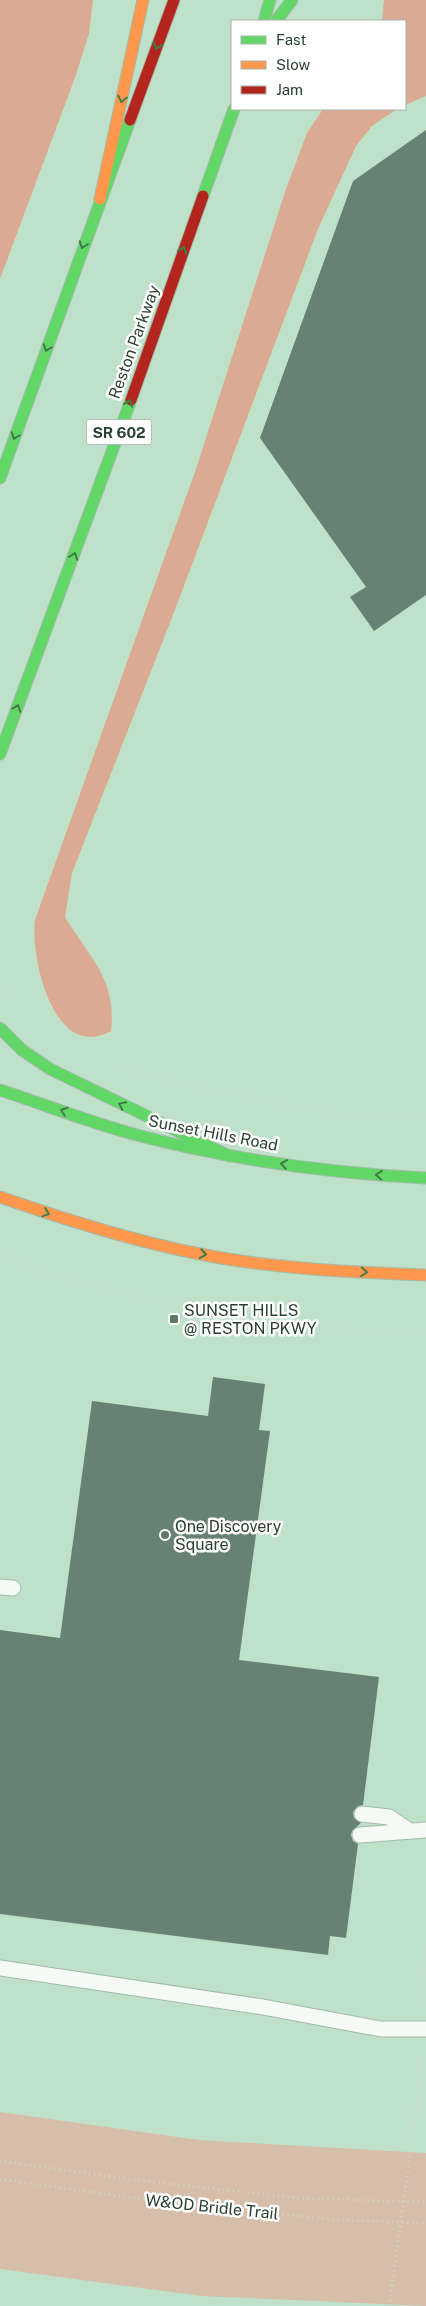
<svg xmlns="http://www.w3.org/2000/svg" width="426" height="2306" viewBox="0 0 426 2306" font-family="'Public Sans',sans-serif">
  <rect width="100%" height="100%" fill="#bfe1ca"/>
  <!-- green -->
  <path fill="#d7beaa" d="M0,2112L199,2140L426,2153V2306L201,2296L0,2269Z"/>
  <!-- forest -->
  <path fill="#daab92" d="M0,0H93L89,33L76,75L0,279Z
    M384,0H426V96L405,105V21H382Z
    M323,109H397L372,126L356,146L318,229L173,615L72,873L65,917C89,957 117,979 111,1031C54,1063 30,958 35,920L196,469L286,189L307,133Z"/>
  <!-- building -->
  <path fill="#688175" d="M426,130V595L374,631L350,597L366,587L260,438L353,181Z
    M213,1377L265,1384L259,1430L270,1431L239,1660L379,1677L363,1805L358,1806L353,1812L354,1818L361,1823L352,1831L351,1835L353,1841L358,1844L346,1938L330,1936L328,1955L0,1914V1630L60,1638L92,1401L208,1416Z"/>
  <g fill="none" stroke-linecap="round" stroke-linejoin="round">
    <!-- lane casing -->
    <g stroke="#a2bcaa" stroke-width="17">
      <path id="lane" d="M0,1587L13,1588
        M362,1814L389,1817L410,1831
        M360,1835L426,1830
        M0,1968L263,2007L381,2029H426"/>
    </g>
    <!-- fast casing -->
    <g stroke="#a2bcaa" stroke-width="13">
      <path id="fast" d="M264,21L270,0
        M276,21L292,0
        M203,196L234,109
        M0,478L130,120
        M0,754L131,400
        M0,1028L22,1050L50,1069L229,1156
        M0,1090C46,1105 91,1123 137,1135C232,1160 328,1173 426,1178"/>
    </g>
    <!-- slow casing -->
    <g stroke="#a2bcaa" stroke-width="13">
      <path id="slow" d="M100,199L143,0
        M0,1197C66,1220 132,1241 200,1254C274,1269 351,1272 426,1275"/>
    </g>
    <!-- jam casing -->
    <g stroke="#a2bcaa" stroke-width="13">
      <path id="jam" d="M130,120L174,0
        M131,400L203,196"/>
    </g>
    <!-- path -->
    <path stroke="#cdd7d0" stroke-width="3" stroke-dasharray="1 4" stroke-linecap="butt" d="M0,987L5,996
      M124,1068L186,1086L332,1113L426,1118
      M0,1250L18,1264L147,1301L233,1317L371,1331L426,1334
      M423,2005L426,1941
      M417,2107L418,2054
      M0,2161L119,2178L297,2198L426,2202
      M0,2179L146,2200L337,2220L426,2223"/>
    <!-- lane -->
    <use href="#lane" stroke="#f5faf7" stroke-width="15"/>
    <!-- fast -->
    <use href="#fast" stroke="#63d668" stroke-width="11"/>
    <!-- slow -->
    <use href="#slow" stroke="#ff974d" stroke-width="11"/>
    <!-- jam -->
    <use href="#jam" stroke="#b3261e" stroke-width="11"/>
    <!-- path-bridge -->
    <path stroke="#cdd7d0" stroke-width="3" stroke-dasharray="1 4" stroke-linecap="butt" d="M389,2306L417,2107"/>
  </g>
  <!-- one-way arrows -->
  <defs><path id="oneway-chevron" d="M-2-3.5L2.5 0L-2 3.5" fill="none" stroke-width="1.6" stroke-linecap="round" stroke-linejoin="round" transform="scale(1.25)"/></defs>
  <g stroke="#407d46">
    <use href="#oneway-chevron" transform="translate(157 46) rotate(110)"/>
    <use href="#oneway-chevron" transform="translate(122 99) rotate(102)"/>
    <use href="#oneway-chevron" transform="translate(83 245) rotate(110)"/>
    <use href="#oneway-chevron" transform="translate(183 250) rotate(-70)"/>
    <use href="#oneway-chevron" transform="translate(47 348) rotate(110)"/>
    <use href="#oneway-chevron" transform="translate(129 403) rotate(-70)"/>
    <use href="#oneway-chevron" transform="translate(15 436) rotate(110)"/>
    <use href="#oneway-chevron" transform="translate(74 556) rotate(-70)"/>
    <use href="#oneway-chevron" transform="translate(17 708) rotate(-70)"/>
    <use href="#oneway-chevron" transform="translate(122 1105) rotate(-154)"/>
    <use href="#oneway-chevron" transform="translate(64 1111) rotate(-161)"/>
    <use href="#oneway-chevron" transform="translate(284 1164) rotate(-172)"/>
    <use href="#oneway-chevron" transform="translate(379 1175) rotate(-175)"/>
    <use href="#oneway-chevron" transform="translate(46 1213) rotate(19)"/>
    <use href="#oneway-chevron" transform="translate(203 1254) rotate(10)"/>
    <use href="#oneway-chevron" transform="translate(364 1272) rotate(4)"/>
  </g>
  <!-- markers -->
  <g fill="#5e7966" stroke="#fefefe" stroke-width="2">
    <rect x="169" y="1314" width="10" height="10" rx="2.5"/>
    <circle cx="165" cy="1535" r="5"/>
  </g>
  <g text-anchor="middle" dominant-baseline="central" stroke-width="5" stroke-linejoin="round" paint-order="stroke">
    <!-- shield labels -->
    <rect fill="#fefefe" stroke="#697a6e" stroke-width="1" x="86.5" y="419.5" width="65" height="25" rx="4"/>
    <g font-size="15" font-weight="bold" fill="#294130">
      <text x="119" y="432">SR 602</text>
    </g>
    <!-- street labels -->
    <g font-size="16" fill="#294130" stroke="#fefefe">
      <text transform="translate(134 342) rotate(-70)">Reston Parkway</text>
      <text transform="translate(213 1133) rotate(11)">Sunset Hills Road</text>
      <text transform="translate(212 2207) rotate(6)">W&amp;OD Bridle Trail</text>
    </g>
    <!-- poi labels -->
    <g font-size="16" fill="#294130" stroke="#fefefe" text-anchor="start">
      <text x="184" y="1310">SUNSET HILLS<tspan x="184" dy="18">@ RESTON PKWY</tspan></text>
      <text x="175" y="1526">One Discovery<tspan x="175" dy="18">Square</tspan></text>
    </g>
  </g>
  <!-- legend -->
  <rect x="231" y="20" width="175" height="90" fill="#fefefe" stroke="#a9b2ac"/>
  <rect x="241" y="36" width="25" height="8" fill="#63d668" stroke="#a9b2ac"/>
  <text x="276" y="45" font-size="15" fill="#294130">Fast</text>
  <rect x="241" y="61" width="25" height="8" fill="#ff974d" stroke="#a9b2ac"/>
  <text x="276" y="70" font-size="15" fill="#294130">Slow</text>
  <rect x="241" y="86" width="25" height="8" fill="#b3261e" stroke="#a9b2ac"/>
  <text x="276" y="95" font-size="15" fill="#294130">Jam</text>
</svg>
